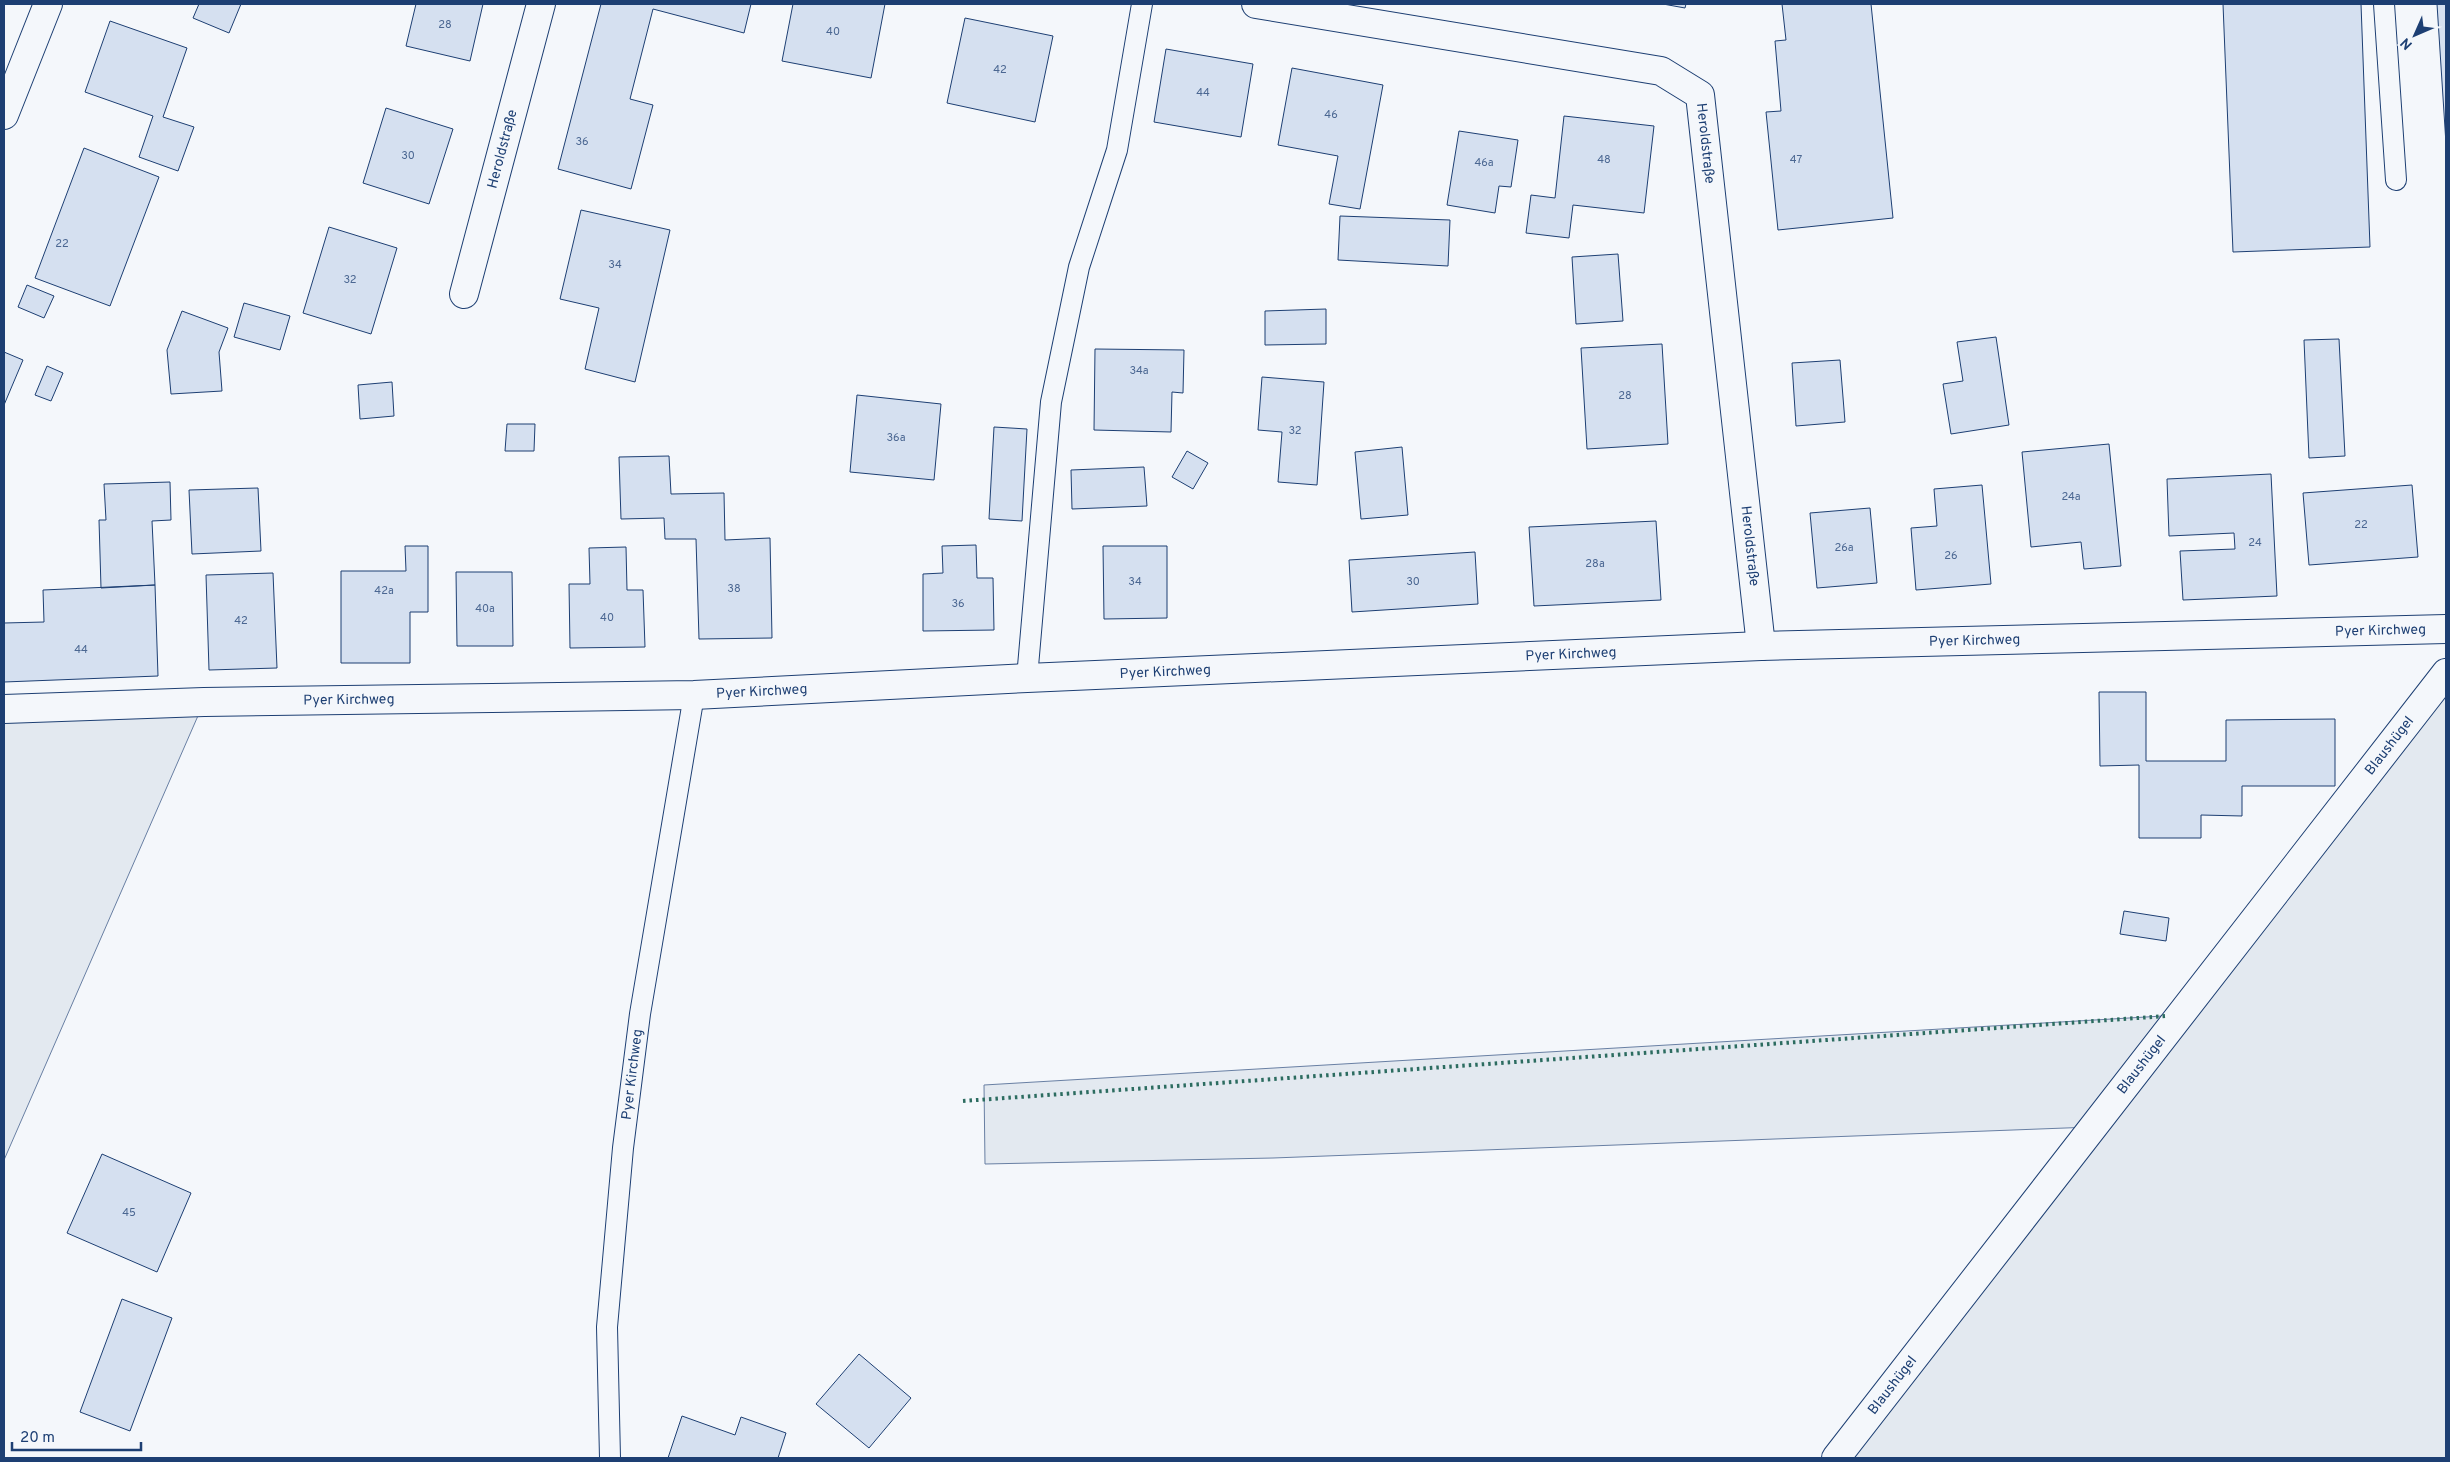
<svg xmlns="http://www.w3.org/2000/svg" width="2450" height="1462" viewBox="0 0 2450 1462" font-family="Overpass,sans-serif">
  <rect width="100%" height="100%" fill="#f4f7fb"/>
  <!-- green -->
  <path fill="#e3e9f0" stroke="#687fa3" d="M2446,673V1458H1836L2092,1127L1273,1158L985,1164L984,1085L2180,1015Z
    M204,702L4,1160V709Z"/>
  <!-- building -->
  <path fill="#d5e0f0" stroke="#1d3f73" d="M199,4H241L229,33L193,18Z
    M416,4H483L470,61L406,46Z
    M601,4H751L744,33L653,9L630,99L653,105L631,189L558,169Z
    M793,4H885L871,78L782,61Z
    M1663,4H1686L1685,8Z
    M1782,4H1871L1893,218L1778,230L1766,112L1781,111L1775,41L1786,40Z
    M2223,4H2361L2370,247L2233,252Z
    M2437,4H2446V144Z
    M965,18L1053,36L1035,122L947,103Z
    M110,21L187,48L163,117L194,127L178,171L139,157L153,116L85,92Z
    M1166,49L1253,64L1241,137L1154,122Z
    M1292,68L1383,85L1360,209L1329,204L1338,156L1278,145Z
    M386,108L453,129L429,204L363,183Z
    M1564,116L1654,126L1644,213L1573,205L1569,238L1526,233L1531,195L1555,198Z
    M1459,131L1518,140L1511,187L1499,186L1495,213L1447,205Z
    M84,148L159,177L110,306L35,278Z
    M581,210L670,230L635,382L585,369L599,308L560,299Z
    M1340,216L1450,220L1448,266L1338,260Z
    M329,227L397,248L371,334L303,313Z
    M1618,254L1623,321L1576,324L1572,257Z
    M27,285L54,296L44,318L18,307Z
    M244,303L290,316L280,350L234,337Z
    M1326,309V344L1265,345V311Z
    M182,311L228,328L219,352L222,391L171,394L167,350Z
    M1996,337L2009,425L1951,434L1943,384L1963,381L1957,342Z
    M2339,339L2345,456L2309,458L2304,340Z
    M1662,344L1668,444L1587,449L1581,348Z
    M1095,349L1184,350L1183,393L1172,392L1171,432L1094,430Z
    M4,352L23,360L4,405Z
    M1840,360L1845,422L1796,426L1792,363Z
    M47,366L63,373L51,401L35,395Z
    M1262,377L1324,382L1317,485L1278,482L1282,432L1258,430Z
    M392,382L394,416L360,419L358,385Z
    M857,395L941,404L934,480L850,472Z
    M507,424H535L534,451H505Z
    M994,427L1027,429L1022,521L989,519Z
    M2109,444L2121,566L2084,569L2081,542L2031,547L2022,452Z
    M1402,447L1408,515L1361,519L1355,452Z
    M1187,451L1208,463L1193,489L1172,477Z
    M669,456L671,494L724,493L725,540L770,538L772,638L699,639L696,539H665L664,518L621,519L619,457Z
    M1144,467L1147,506L1072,509L1071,470Z
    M2271,474L2277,596L2183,600L2180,551L2235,549L2234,533L2169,536L2167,479Z
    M170,482L171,520L152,521L155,585L101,588L99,520H106L104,484Z
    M1982,485L1991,584L1916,590L1911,528L1937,526L1934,489Z
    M2412,485L2418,557L2309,565L2303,493Z
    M258,488L261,551L192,554L189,490Z
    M1870,508L1877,583L1817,588L1810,513Z
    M1656,521L1661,600L1534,606L1529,527Z
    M976,545L977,578H993L994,630L923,631V574L943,573L942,546Z
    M405,546H428V612H410V663H341V571H406Z
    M1103,546H1167V618L1104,619Z
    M626,547L627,590H643L645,647L570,648L569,584H590L589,548Z
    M1475,552L1478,604L1352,612L1349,560Z
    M456,572H512L513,646H457Z
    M273,573L277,668L209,670L206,575Z
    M155,585L158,676L4,682V623L44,622L43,590Z
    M2099,692H2146V761H2226V720L2335,719V786H2242V816L2201,815V838H2139V765L2100,766Z
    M2124,911L2169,918L2166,941L2120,934Z
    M102,1154L191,1193L157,1272L67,1233Z
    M122,1299L172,1318L130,1431L80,1412Z
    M859,1354L911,1398L869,1448L816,1404Z
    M682,1416L735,1435L741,1417L786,1433L778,1458H668Z"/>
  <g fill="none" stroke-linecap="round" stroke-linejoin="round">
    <!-- lane casing -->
    <g stroke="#1d3f73" stroke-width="22">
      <g id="lane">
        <path d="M2384,4L2396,180"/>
        <path d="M1027,678L1051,402L1079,267L1117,150L1142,4"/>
        <path id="s1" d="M610,1458L607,1327L623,1148L640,1014L694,695"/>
      </g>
    </g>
    <!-- street casing -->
    <g stroke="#1d3f73" stroke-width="30">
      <g id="street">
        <path id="s2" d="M1256,4L1661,71L1700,95L1761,646"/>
        <path d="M4,115L48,4"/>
        <path id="s3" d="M464,294L541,4"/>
        <path id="s4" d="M4,709L204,702L694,695L1027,678L1761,646L2446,629"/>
        <path id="s5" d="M1836,1458L2446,673"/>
      </g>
    </g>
    <!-- lane -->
    <use href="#lane" stroke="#f4f7fb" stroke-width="20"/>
    <!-- street -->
    <use href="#street" stroke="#f4f7fb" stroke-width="28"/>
    <!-- hedge -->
    <path stroke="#2c6c60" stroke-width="4" stroke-dasharray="2.5 4" stroke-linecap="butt" d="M963,1101L2166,1016"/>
  </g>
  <g text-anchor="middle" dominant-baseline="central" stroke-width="4" stroke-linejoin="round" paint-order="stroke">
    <!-- number labels -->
    <g font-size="11" fill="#4b6792">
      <text x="445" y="25">28</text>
      <text x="833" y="32">40</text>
      <text x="1000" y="70">42</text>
      <text x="1203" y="93">44</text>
      <text x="1331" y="115">46</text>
      <text x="582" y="142">36</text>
      <text x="408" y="156">30</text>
      <text x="1604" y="160">48</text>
      <text x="1796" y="160">47</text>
      <text x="1484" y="163">46a</text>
      <text x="62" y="244">22</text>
      <text x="615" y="265">34</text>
      <text x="350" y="280">32</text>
      <text x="1139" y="371">34a</text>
      <text x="1625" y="396">28</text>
      <text x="1295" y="431">32</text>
      <text x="896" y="438">36a</text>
      <text x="2071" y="497">24a</text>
      <text x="2361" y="525">22</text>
      <text x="2255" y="543">24</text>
      <text x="1844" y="548">26a</text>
      <text x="1951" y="556">26</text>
      <text x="1595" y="564">28a</text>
      <text x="1135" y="582">34</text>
      <text x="1413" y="582">30</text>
      <text x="734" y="589">38</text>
      <text x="384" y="591">42a</text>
      <text x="958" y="604">36</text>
      <text x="485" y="609">40a</text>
      <text x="607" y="618">40</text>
      <text x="241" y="621">42</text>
      <text x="81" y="650">44</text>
      <text x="129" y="1213">45</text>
    </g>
    <!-- street labels -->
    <g font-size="14" fill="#1d3f73" stroke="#f4f7fb">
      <text stroke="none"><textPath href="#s2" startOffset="505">Heroldstraße</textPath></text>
      <text stroke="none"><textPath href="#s3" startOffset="150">Heroldstraße</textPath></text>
      <text stroke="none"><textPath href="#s2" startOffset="910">Heroldstraße</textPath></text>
      <text stroke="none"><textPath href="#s4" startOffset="2378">Pyer Kirchweg</textPath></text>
      <text stroke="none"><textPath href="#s4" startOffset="1972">Pyer Kirchweg</textPath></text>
      <text stroke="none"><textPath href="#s4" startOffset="1568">Pyer Kirchweg</textPath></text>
      <text stroke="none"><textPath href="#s4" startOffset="1162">Pyer Kirchweg</textPath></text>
      <text stroke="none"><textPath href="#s4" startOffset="758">Pyer Kirchweg</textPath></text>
      <text stroke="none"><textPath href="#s4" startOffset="345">Pyer Kirchweg</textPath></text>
      <text stroke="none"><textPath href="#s5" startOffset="902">Blaushügel</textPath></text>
      <text stroke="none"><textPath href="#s5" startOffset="498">Blaushügel</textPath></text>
      <text stroke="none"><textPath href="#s1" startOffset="385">Pyer Kirchweg</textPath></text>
      <text stroke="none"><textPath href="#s5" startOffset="92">Blaushügel</textPath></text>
    </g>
  </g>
  <!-- border -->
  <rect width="2450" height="1462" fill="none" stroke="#1d3f73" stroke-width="10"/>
  <!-- north arrow -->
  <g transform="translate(2415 35) rotate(225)" stroke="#f4f7fb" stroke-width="4" paint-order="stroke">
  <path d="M0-4L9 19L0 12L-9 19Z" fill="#1d3f73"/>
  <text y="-8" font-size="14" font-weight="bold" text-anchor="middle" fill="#1d3f73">N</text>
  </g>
  <!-- scale -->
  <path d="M12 1442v8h129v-8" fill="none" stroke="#1d3f73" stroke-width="2.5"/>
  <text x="20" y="1442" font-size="15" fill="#1d3f73" stroke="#f4f7fb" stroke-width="4" paint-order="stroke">20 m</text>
</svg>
